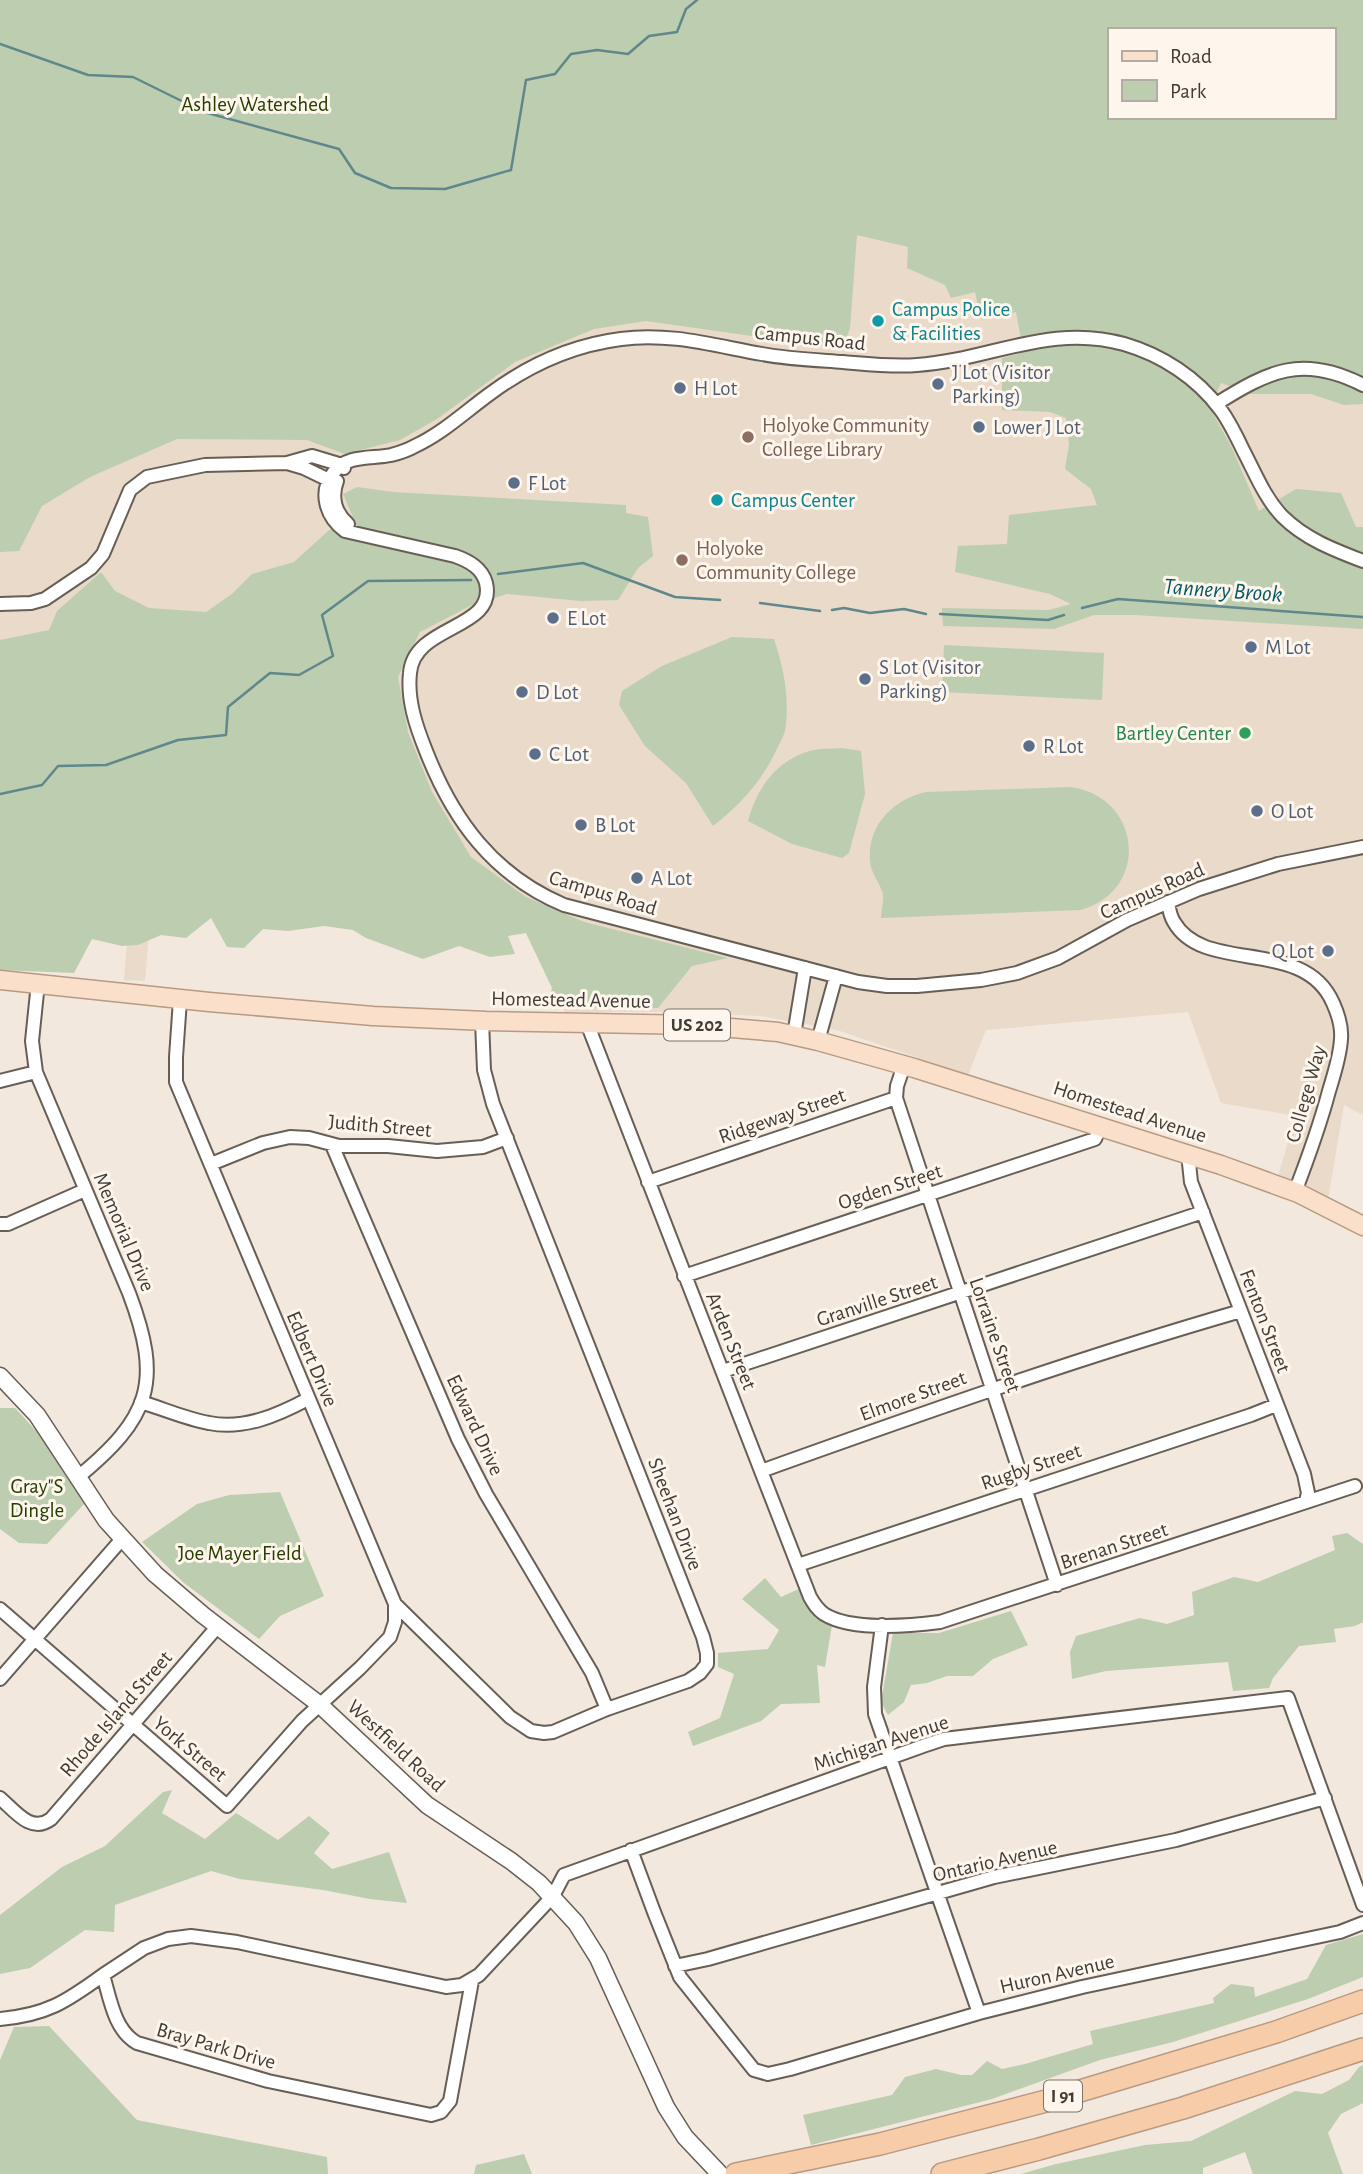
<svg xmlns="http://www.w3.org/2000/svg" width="1363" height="2174" viewBox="0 0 1363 2174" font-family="'Alegreya Sans',sans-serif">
  <rect width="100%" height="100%" fill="#f2e8dd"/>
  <!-- built -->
  <path fill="#e9dac9" d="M1109,30V117L1363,307V1115L1344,1105L1328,1199L1278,1176L1296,1116L1221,1103L1188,1012L986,1030L968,1075L837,1030L761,1016L676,1012H565L512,906L152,896L145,981L124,980L128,928L0,809V311Z"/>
  <!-- green -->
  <path fill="#bdcdaf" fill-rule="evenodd" d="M0,0H1363V404L1344,405L1311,394H1251L1221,383L1210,408L1232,448L1259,511L1296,489L1341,493L1356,527H1363V629L1135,615H1094L1054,629L943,626L942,608L1049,610L1071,604L1050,594L955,572L958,546L1007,544L1009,515L1097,505L1091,489L1065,469L1069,445L1066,418L1050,412L1002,410V358L1026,352L1020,334L1016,312L981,319L975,292L951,298L945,285L907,268L908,247L857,235L850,328L842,349L646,321L594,329L515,362L437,419L400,440L345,454L307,440L177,439L90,477L42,506L19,551L0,552ZM1109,30H1333V117H1109Z
    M357,487L393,492L626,505V513L648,517L653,556L638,568L618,600L581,601L507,594L472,605L420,632L398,677L408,732L432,792L471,857L526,897L584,922L728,958L692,966L658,1008L546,1007L552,988L526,933L508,936L515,954L490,957L459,946L423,959L366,938L353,930L324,926L288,931L263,929L244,948L227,947L211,918L186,938L161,935L138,945L122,946L92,939L74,973L0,970V640L49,630L57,611L101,572L115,591L149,608L206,612L232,594L252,574L294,562L328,531L352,515L343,494Z
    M732,637L774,639C784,669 790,699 785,731C783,738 779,744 776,751C761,782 740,805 713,826L686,783L645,746L619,705L622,691L662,666Z
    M944,645L1104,653L1102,700L942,692Z
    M842,748L861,751L865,794L849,853L842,858L792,844L748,821C757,787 778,758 814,750C823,748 833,749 842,748Z
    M1070,787C1142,796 1151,891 1080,910L881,918C881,910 885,897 882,891C878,880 871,873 870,861C867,825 894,799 926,792Z
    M0,1408H15L39,1434L84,1504L47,1544L19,1543L0,1529Z
    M280,1492L324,1596L280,1616L259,1639L184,1583L142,1542L197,1504L229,1495Z
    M1347,1533L1363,1544V1622L1355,1626L1334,1629L1336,1642L1299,1646L1273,1678L1269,1688L1233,1691L1228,1662L1106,1671L1072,1679L1070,1652L1076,1636L1140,1618L1167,1624L1194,1615L1192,1592L1234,1577L1258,1582L1335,1550L1332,1536Z
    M765,1578L781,1597L801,1588L814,1613L832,1625L825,1667L817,1665L820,1703L781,1704L761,1721L693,1746L688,1732L720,1718L734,1674L718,1667V1653L768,1649L779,1630L742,1599Z
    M1011,1611L1028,1645L993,1659L973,1676H947L927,1683L911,1685L904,1702L888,1715L881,1702L893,1633H939Z
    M172,1790L162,1813L205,1839L236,1813L278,1840L309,1816L330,1833L314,1853L332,1869L389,1852L407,1903L370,1899L323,1890L240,1879L211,1871L115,1905L114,1932L85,1930L30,1968L0,1974V1915L62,1867L105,1846L163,1792Z
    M1363,1934V1977L1308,1999L1173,2042L1100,2060L992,2099L811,2145L803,2115L892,2095L905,2077L936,2069L961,2075H972L987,2061L1002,2069L1025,2064L1093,2044L1090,2031L1214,2003L1213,1998L1231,1984L1254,1987L1255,1997L1307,1979L1326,1945Z
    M49,2026L137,2120L327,2157L328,2174H0V2060L14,2027Z
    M1363,2065V2103L1341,2114L1328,2133L1343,2174H1253L1245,2152L1203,2168V2174H1021L1056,2164L1145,2145L1191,2141L1295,2091L1322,2094L1349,2080L1359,2067Z
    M524,2154L532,2174H474L476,2165Z"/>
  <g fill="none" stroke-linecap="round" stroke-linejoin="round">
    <!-- stream -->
    <path stroke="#5f878c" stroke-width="2.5" d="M0,44L88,75L133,77L204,112L339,149L355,173L391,188L445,189L511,170L526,80L555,74L571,54L597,50L628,54L649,36L677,32L686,9L697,0
      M498,574L583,563L675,597L720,600
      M760,603L820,611
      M1082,608L1118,599L1363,617
      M832,610L844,608L870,613L904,609L926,614
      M940,614L1048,620L1064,615
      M0,794L42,785L58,766L106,765L178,740L226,735L228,707L270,673L299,675L333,656L322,615L368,581L471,580"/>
    <!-- minor casing -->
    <g stroke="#675f55" stroke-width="16">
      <path id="minor" d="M1216,404C1269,371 1302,354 1363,385
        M287,463L304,468L335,483
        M337,481C331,497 335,513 348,524
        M1363,561C1334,550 1305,539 1282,516C1265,498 1256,475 1244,452C1237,438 1230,422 1220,409C1197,378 1162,355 1124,344C1051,323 989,360 917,365C892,367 867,364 843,362C816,360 789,359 762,354C716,346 669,332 621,339C574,345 529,365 491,393C466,411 443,433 415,446C408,450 399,453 391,455C372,459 348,454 334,472C318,492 326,517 345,531L455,556C469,561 482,568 486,583C497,630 414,624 410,673C407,700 416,726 426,751C453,820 493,875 564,905L858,982L887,986H917L981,980L1017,973L1058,958L1127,920L1199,889L1278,864L1363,847
        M0,604L31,603L45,599L91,568L103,554L130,490L147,477L205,465L287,463L312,456L342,465L344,468
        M1168,902C1169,909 1170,916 1174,922C1204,975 1304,936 1333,1003C1338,1014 1342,1027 1341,1039C1340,1057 1334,1074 1329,1091C1320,1125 1308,1158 1295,1192
        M38,983L32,1041L36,1072L129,1293C163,1383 150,1418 77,1478
        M587,1023L810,1597C814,1604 817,1609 824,1614C851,1631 909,1626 940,1622L1355,1486
        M794,1035L805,968
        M818,1041L836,976
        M0,1081L36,1072
        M896,1098L1057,1585
        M332,1145L458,1439L486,1494L592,1673L607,1709
        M1188,1154L1191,1182L1304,1474L1308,1493L1306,1501
        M211,1164L263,1143L290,1137L309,1138L339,1146H388L437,1151L483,1147L507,1138
        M648,1182L896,1098L897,1086L904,1065
        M0,1224H8L85,1190
        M684,1276L1095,1139L1101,1126
        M723,1371L1203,1212
        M141,1402C164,1409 186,1419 209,1423C244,1430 278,1415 308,1399
        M761,1471C920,1414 1078,1358 1241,1311
        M798,1565L1251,1415L1276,1405
        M395,1604L510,1717L531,1731L544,1733L553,1732L607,1709L688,1681L700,1673L707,1664V1653L703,1637L493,1104L484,1070L482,1021
        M0,1609L227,1806L302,1721L360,1668L390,1637L395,1622V1604L176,1082V1057L180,1000
        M882,1625L874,1687L875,1714L979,2013
        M0,1679L122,1539
        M0,1798C15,1811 31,1834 51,1819L218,1626
        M631,1850L654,1912L680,1977L754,2070L768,2074L790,2069L979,2013L1082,1987L1340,1932L1363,1923
        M675,1966L708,1959L994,1877L1176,1840L1325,1798
        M472,1981L450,2101L441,2112L431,2115L268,2081L137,2043C114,2030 110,1998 103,1975L144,1948L168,1939L191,1936L237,1942L446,1987L462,1985L479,1975L553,1896L564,1875L923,1746L944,1739L1288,1698L1363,1905
        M0,2019C46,2015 66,2002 103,1975"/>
    </g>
    <!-- secondary casing -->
    <g stroke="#675f55" stroke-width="19">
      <path id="secondary" d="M0,1376L37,1415L106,1520L155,1574L203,1615L320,1705L427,1805L511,1861L539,1883L576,1923L598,1958L666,2107L685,2137L720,2174"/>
    </g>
    <!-- primary casing -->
    <g stroke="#b79a81" stroke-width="21">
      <path id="primary" d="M0,980L209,1002L373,1016L486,1021L696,1025L778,1032L818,1041L914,1068L1221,1165L1298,1193L1363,1226"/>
    </g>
    <!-- motorway casing -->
    <g stroke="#b79a81" stroke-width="24">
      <path id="motorway" d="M736,2174L880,2144L1050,2100L1276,2032L1363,2001
        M942,2174L1039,2149L1183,2108L1363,2049"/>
    </g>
    <!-- minor -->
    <use href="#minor" stroke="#fff" stroke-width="12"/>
    <!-- secondary -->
    <use href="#secondary" stroke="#fff" stroke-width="16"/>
    <!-- primary -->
    <use href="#primary" stroke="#fae0cb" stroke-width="18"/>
    <!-- motorway -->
    <use href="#motorway" stroke="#f7cca9" stroke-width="21"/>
  </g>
  <!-- markers -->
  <g fill="#0f9aa8" stroke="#fef6ec" stroke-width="2.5">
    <circle cx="878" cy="321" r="7"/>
    <circle cx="717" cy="500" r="7"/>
  </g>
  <g fill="#5c6f8a" stroke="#fef6ec" stroke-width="2.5">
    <circle cx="938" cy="384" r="7"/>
    <circle cx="680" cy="388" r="7"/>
    <circle cx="979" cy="427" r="7"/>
    <circle cx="514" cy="483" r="7"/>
    <circle cx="553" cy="618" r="7"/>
    <circle cx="1251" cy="647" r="7"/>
    <circle cx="865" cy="679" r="7"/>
    <circle cx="522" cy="692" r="7"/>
    <circle cx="1029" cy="746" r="7"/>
    <circle cx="535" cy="754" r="7"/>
    <circle cx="1257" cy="811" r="7"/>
    <circle cx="581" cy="825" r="7"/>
    <circle cx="637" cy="878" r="7"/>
    <circle cx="1328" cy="951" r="7"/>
  </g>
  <g fill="#8d6e63" stroke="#fef6ec" stroke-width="2.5">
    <circle cx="748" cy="437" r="7"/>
    <circle cx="682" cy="560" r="7"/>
  </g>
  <circle fill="#2e9e5b" stroke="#fef6ec" stroke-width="2.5" cx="1245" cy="733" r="7"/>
  <g text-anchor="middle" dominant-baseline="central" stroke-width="6" stroke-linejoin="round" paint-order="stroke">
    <!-- shield labels -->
    <g fill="#fef6ec" stroke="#79746d" stroke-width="2">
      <rect x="664" y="1009.5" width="66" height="31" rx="5"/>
      <rect x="1044" y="2080.5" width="38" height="31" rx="5"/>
    </g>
    <g font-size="19" font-weight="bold" fill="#403c37">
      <text x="697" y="1025">US 202</text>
      <text x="1063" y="2096">I 91</text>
    </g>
    <!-- park labels -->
    <g font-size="21" fill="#253e00" stroke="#fef6ec">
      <text x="255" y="104">Ashley Watershed</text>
      <text x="37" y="1486">Gray"S<tspan x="37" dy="24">Dingle</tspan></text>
      <text x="240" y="1553">Joe Mayer Field</text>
    </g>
    <!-- culture labels -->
    <g font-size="21" fill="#0d838f" stroke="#fef6ec" text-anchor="start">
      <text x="892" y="309">Campus Police<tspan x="892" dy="24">&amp; Facilities</tspan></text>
      <text x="731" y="500">Campus Center</text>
    </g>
    <!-- street labels -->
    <g font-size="21" fill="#403c37" stroke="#fef6ec">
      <text transform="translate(810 338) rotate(6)">Campus Road</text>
      <text transform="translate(1152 891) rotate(-24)">Campus Road</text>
      <text transform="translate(603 893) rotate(17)">Campus Road</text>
      <text transform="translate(571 1000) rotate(1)">Homestead Avenue</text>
      <text transform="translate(1306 1094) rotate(-74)">College Way</text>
      <text transform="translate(1130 1112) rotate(18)">Homestead Avenue</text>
      <text transform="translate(782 1116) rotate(-19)">Ridgeway Street</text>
      <text transform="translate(380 1126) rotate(5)">Judith Street</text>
      <text transform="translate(890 1187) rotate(-18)">Ogden Street</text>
      <text transform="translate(124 1232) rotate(67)">Memorial Drive</text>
      <text transform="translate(877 1301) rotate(-18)">Granville Street</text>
      <text transform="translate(1265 1321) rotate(69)">Fenton Street</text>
      <text transform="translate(995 1335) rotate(71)">Lorraine Street</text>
      <text transform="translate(731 1341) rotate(68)">Arden Street</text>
      <text transform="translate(312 1359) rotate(67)">Edbert Drive</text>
      <text transform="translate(913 1396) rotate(-20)">Elmore Street</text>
      <text transform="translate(475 1425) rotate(65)">Edward Drive</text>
      <text transform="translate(1031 1467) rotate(-19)">Rugby Street</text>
      <text transform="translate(675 1514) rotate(69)">Sheehan Drive</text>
      <text transform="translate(1114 1546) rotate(-18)">Brenan Street</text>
      <text transform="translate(116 1714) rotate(-49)">Rhode Island Street</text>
      <text transform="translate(881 1743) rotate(-18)">Michigan Avenue</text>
      <text transform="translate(396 1746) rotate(43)">Westfield Road</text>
      <text transform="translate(190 1749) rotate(40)">York Street</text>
      <text transform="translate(995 1861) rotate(-13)">Ontario Avenue</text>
      <text transform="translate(1057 1974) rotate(-13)">Huron Avenue</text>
      <text transform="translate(216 2046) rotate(16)">Bray Park Drive</text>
    </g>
    <!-- service labels -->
    <g font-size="21" fill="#4e5e75" stroke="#fef6ec" text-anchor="start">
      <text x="952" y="372">J Lot (Visitor<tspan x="952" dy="24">Parking)</tspan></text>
      <text x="694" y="388">H Lot</text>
      <text x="993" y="427">Lower J Lot</text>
      <text x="528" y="483">F Lot</text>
      <text x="567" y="618">E Lot</text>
      <text x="1265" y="647">M Lot</text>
      <text x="879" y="667">S Lot (Visitor<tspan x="879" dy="24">Parking)</tspan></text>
      <text x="536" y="692">D Lot</text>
      <text x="1043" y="746">R Lot</text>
      <text x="549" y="754">C Lot</text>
      <text x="1271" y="811">O Lot</text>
      <text x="595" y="825">B Lot</text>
      <text x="651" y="878">A Lot</text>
      <text x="1314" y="951" text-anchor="end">Q Lot</text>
    </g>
    <!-- education labels -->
    <g font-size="21" fill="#785e54" stroke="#fef6ec" text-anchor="start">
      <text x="762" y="425">Holyoke Community<tspan x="762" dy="24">College Library</tspan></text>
      <text x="696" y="548">Holyoke<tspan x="696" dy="24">Community College</tspan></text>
    </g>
    <!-- leisure labels -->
    <g font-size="21" fill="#27864d" stroke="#fef6ec" text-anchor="end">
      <text x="1231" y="733">Bartley Center</text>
    </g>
    <!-- water labels -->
    <g font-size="23" font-style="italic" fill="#005a65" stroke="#fef6ec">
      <text transform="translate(1223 591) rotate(4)">Tannery Brook</text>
    </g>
  </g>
  <!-- legend -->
  <rect x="1108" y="28" width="228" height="91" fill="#fef6ec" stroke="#b2aca4" stroke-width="2"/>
  <rect x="1122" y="51" width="35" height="10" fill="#fae0cb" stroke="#b2aca4" stroke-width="2"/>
  <text x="1170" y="63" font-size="21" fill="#403c37">Road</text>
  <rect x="1122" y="80" width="35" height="21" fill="#bdcdaf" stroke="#b2aca4" stroke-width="2"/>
  <text x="1170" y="98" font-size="21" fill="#403c37">Park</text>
</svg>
